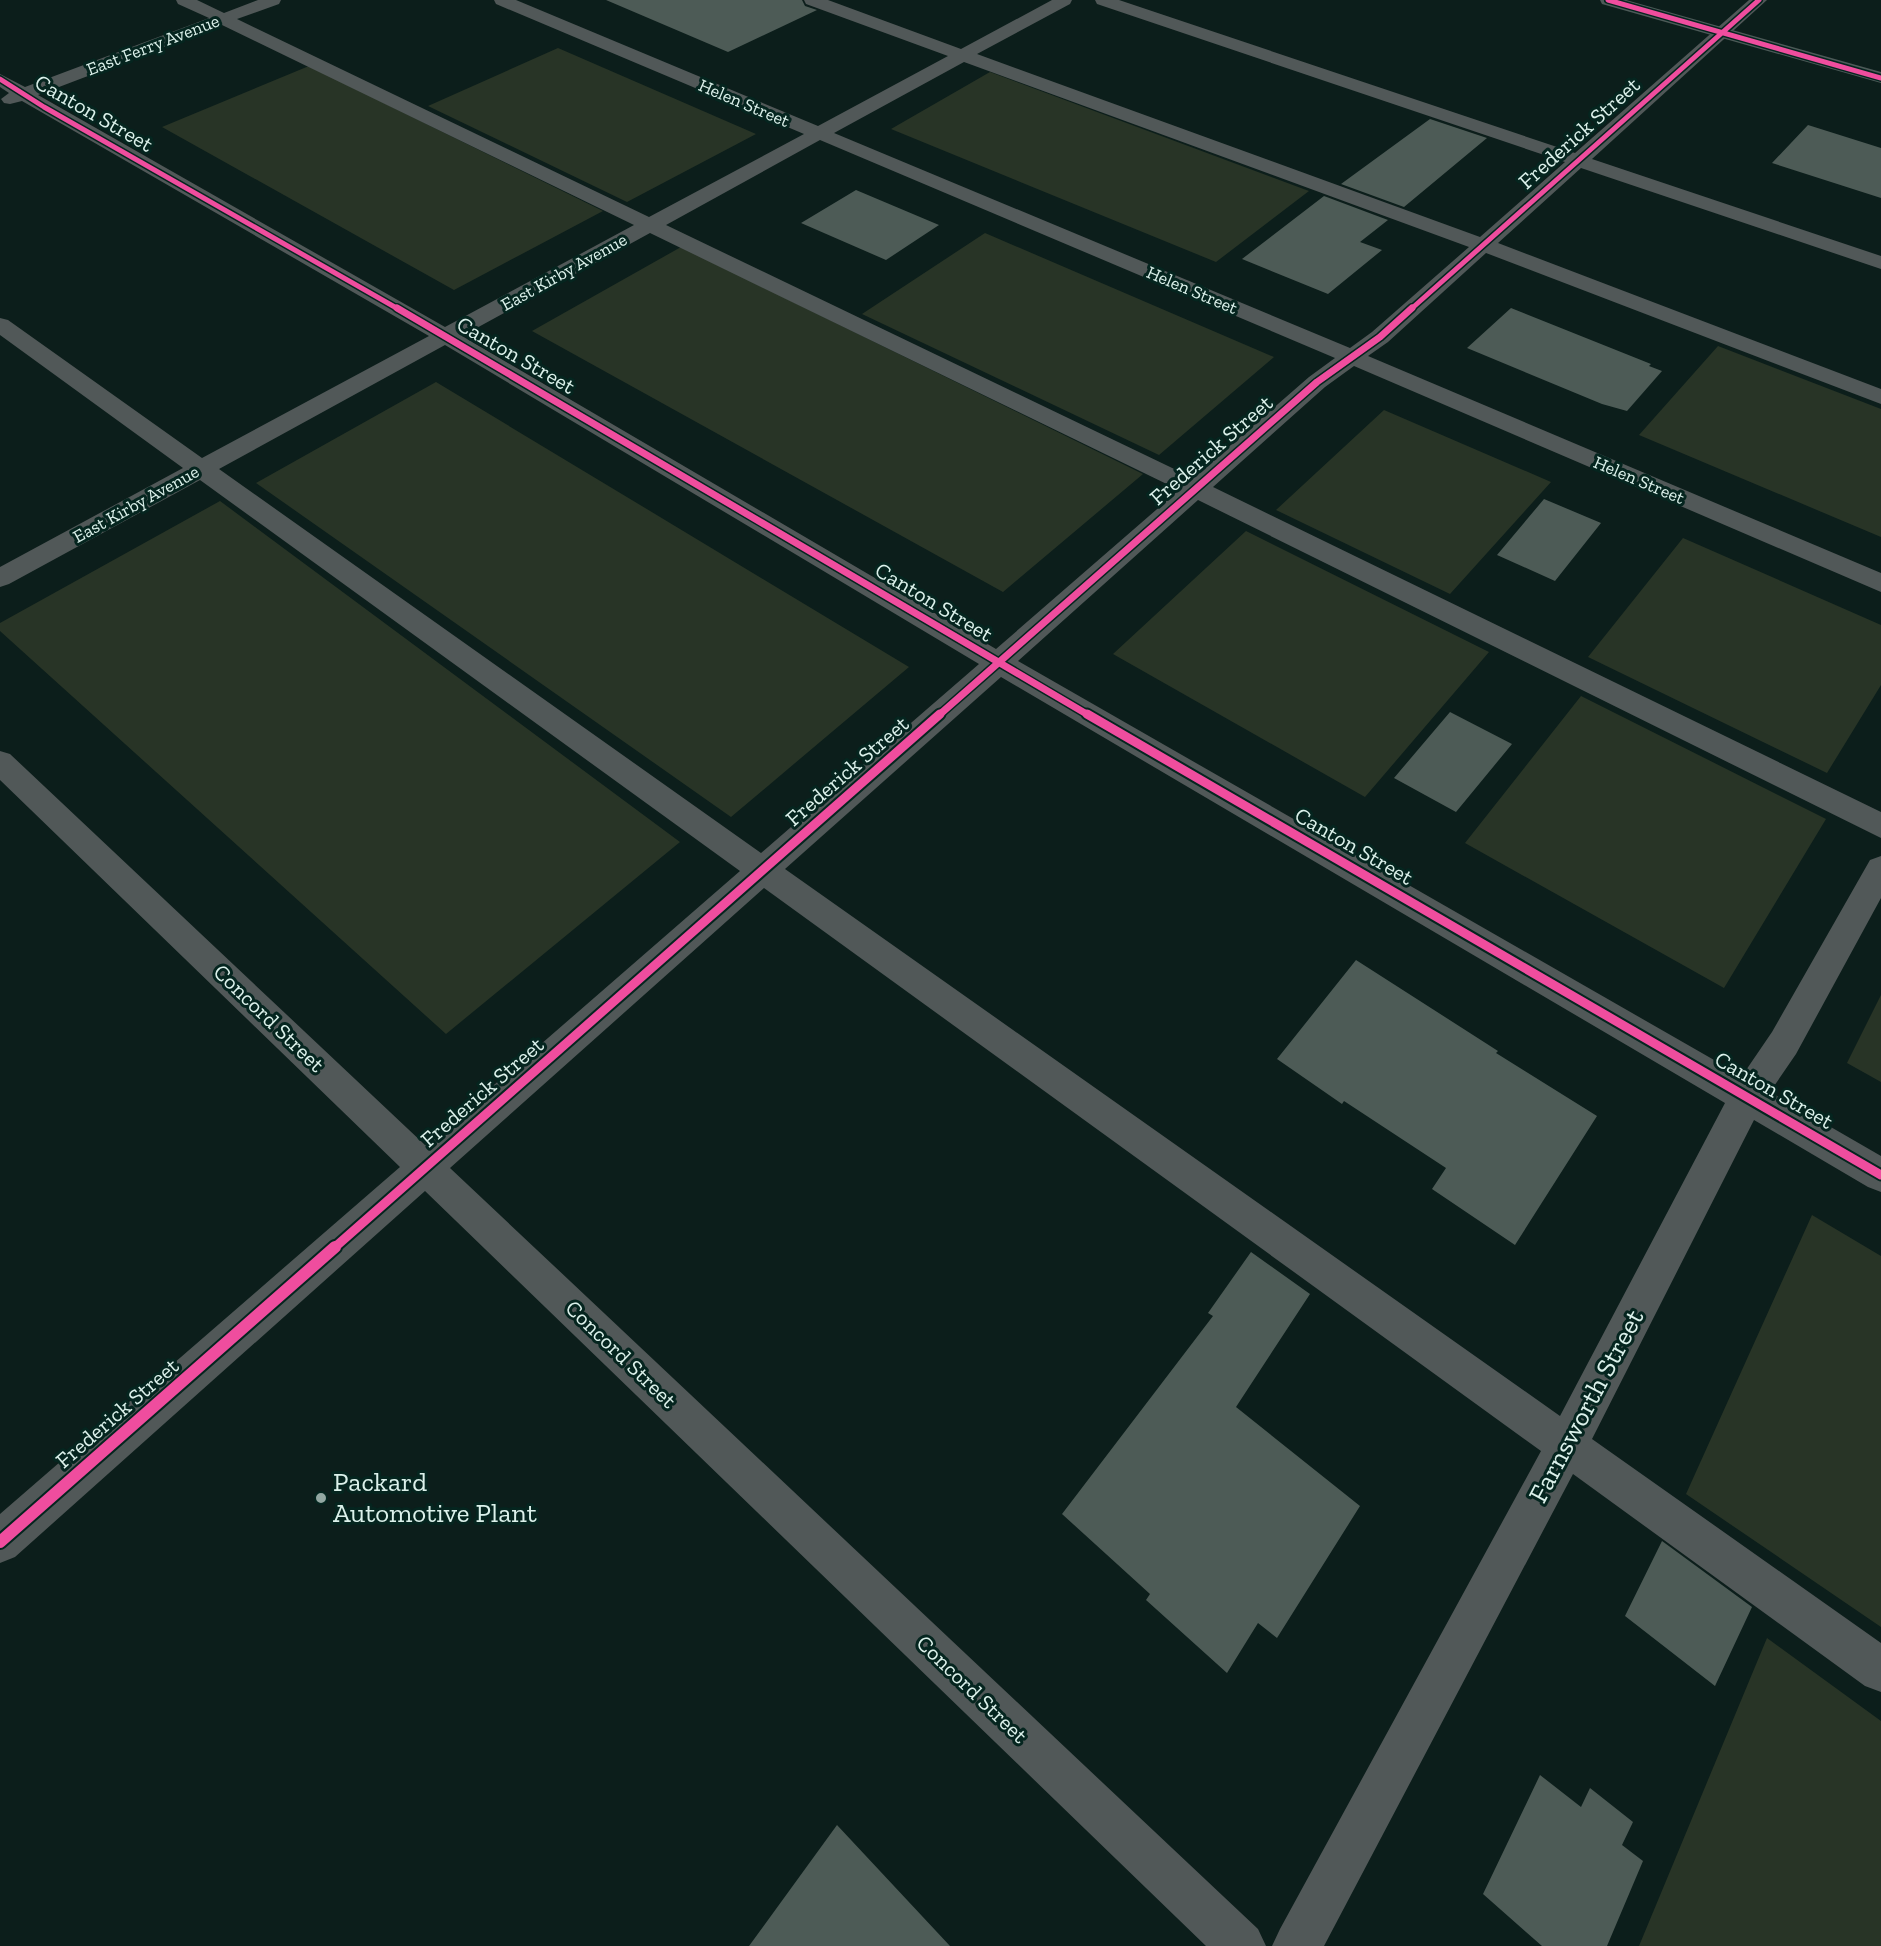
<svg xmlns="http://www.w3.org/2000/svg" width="1881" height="1946" viewBox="0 0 1881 1946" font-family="'Zilla Slab',serif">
  <rect width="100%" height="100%" fill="#0c1e1b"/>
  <!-- green -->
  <path fill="#283426" d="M558,48L756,134L627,202L428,106Z
    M309,66L603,211L454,290L162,127Z
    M990,72L1309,191L1216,262L891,129Z
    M985,233L1274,357L1159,455L862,314Z
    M681,247L1143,474L1003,592L532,331Z
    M1718,346L1881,409V537L1639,435Z
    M436,382L909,667L731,817L256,483Z
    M1384,410L1551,482L1450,594L1276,510Z
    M220,501L680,842L446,1034L0,631V623Z
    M1246,531L1489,652L1365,797L1113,654Z
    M1683,538L1881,625V685L1827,773L1588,657Z
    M1581,696L1826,819L1724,988L1465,843Z
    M1881,995V1082L1847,1063Z
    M1812,1215L1881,1256V1627L1686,1494Z
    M1767,1638L1881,1721V1946H1639Z"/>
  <!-- building -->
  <path fill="#4d5b56" d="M606,0H802L805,6L817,10L728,52Z
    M1430,119L1487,138L1404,207L1341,184Z
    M1808,125L1881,148V198L1772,163Z
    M856,190L939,225L886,260L801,223Z
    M1324,196L1388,220L1360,242L1382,250L1328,294L1242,259Z
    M1511,308L1651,364L1649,366L1662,371L1627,411L1602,404L1467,348Z
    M1544,499L1601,523L1555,581L1497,555Z
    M1450,712L1512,744L1456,812L1394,778Z
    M1356,960L1498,1051L1496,1053L1597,1116L1515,1245L1432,1189L1446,1168L1344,1101L1342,1104L1277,1059Z
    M1251,1252L1310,1294L1236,1407L1360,1506L1277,1638L1258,1623L1227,1673L1146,1600L1150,1594L1062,1514L1213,1316L1208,1313Z
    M1662,1541L1752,1607L1715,1686L1625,1616Z
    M1540,1775L1581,1807L1590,1788L1633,1822L1622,1845L1643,1861L1607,1946H1542L1483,1894Z
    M837,1825L950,1946H749Z"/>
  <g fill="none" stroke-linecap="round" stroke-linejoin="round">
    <!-- minor -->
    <path fill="#515858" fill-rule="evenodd" d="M176,0H197L224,13L258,0H281L279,4L237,19L649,217L804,134L496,4L494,0H516L818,126L948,56L806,4L804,0H828L961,49L1052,0H1072L1070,4L977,54L1480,237L1565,162L1097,4L1095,0H1119L1575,153L1749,0H1767L1592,159L1881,256V269L1581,168L1498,243L1881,389V404L1486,253L1388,342L1368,356L1881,573V592L1354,366L1325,387L1213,487L1881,812V838L1198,500L1018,661L1742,1076L1772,1032L1870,860L1881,856V898L1796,1054L1770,1092L1881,1156V1192L1868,1187L1754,1120L1592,1439L1881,1643V1692L1865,1686L1573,1474L1324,1946H1272L1280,1929L1541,1451L764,888L450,1168L1258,1929L1266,1946H1206L425,1191L15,1557L0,1563V1514L400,1167L0,780V751L10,754L425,1145L740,871L200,480L9,584L0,587V567L183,468L0,335V318L8,320L202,458L429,336L22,101L10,104L4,103L1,99L9,93L0,87V74L25,87L209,18L178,4ZM222,25L634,225L445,327L38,95ZM964,62L1469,247L1372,332L1350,348L834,133ZM820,140L1335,358L1309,377L1193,478L666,225ZM650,233L1179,490L996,649L462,336ZM445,345L979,664L761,853L219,469ZM1001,677L1725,1103L1560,1416L785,869Z"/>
    <!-- major -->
    <path fill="#4d5a58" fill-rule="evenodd" d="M1600,0H1626L1881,72V83L1602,4Z"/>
    <!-- cycleway-far3 casing -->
    <g stroke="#05251f" stroke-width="8">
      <path id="cycleway-far3" d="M1608,0L1881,78
        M0,79L44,107L400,310
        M1410,310L1759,0"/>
    </g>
    <!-- cycleway-far2 casing -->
    <g stroke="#05251f" stroke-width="10">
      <path id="cycleway-far2" d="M397,308L1090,716
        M938,716L1317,382L1380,337L1412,308"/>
    </g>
    <!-- cycleway-far1 casing -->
    <g stroke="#05251f" stroke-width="13">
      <path id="cycleway-far1" d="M1087,714L1881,1175
        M334,1248L940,714"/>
    </g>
    <!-- cycleway casing -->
    <g stroke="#05251f" stroke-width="16">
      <path id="cycleway" d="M0,1542L335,1247"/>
    </g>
    <!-- cycleway-far3 -->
    <use href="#cycleway-far3" stroke="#ef4d9e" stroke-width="5"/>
    <!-- cycleway-far2 -->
    <use href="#cycleway-far2" stroke="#ef4d9e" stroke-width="7"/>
    <!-- cycleway-far1 -->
    <use href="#cycleway-far1" stroke="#ef4d9e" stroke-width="9"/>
    <!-- cycleway -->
    <use href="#cycleway" stroke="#ef4d9e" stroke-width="12"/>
  </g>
  <!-- markers -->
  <circle fill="#93a7a2" stroke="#05251f" stroke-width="2" cx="321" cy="1498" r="6"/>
  <g text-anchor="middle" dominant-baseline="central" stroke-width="6" stroke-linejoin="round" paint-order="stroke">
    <!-- far-street labels -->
    <g font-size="18" fill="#dcf1eb" stroke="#05251f">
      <text transform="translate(153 45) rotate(-21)">East Ferry Avenue</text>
      <text transform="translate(744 103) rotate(23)">Helen Street</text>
      <text transform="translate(564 272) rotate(-29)">East Kirby Avenue</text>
      <text transform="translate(1192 290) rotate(23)">Helen Street</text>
      <text transform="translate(1639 480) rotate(23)">Helen Street</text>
      <text transform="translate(136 504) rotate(-29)">East Kirby Avenue</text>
    </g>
    <!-- street labels -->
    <g font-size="22" fill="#dcf1eb" stroke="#05251f">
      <text transform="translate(94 113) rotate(30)">Canton Street</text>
      <text transform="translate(1579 133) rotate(-42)">Frederick Street</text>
      <text transform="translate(516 355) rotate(30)">Canton Street</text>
      <text transform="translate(1211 450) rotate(-41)">Frederick Street</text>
      <text transform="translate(934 602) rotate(31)">Canton Street</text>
      <text transform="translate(847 771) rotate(-41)">Frederick Street</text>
      <text transform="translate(1354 846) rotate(30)">Canton Street</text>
      <text transform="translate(269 1018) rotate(44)">Concord Street</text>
      <text transform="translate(1774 1090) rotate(30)">Canton Street</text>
      <text transform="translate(482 1092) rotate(-41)">Frederick Street</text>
      <text transform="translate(621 1354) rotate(44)">Concord Street</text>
      <text transform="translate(117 1413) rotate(-41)">Frederick Street</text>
      <text transform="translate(972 1689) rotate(44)">Concord Street</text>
    </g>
    <!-- near-street labels -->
    <g font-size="27" fill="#dcf1eb" stroke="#05251f">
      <text transform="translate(1586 1406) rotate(-62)">Farnsworth Street</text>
    </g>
    <!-- near-poi labels -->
    <g font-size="27" fill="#dcf1eb" stroke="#05251f" text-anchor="start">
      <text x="333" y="1482">Packard<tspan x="333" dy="31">Automotive Plant</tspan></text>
    </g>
  </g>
</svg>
